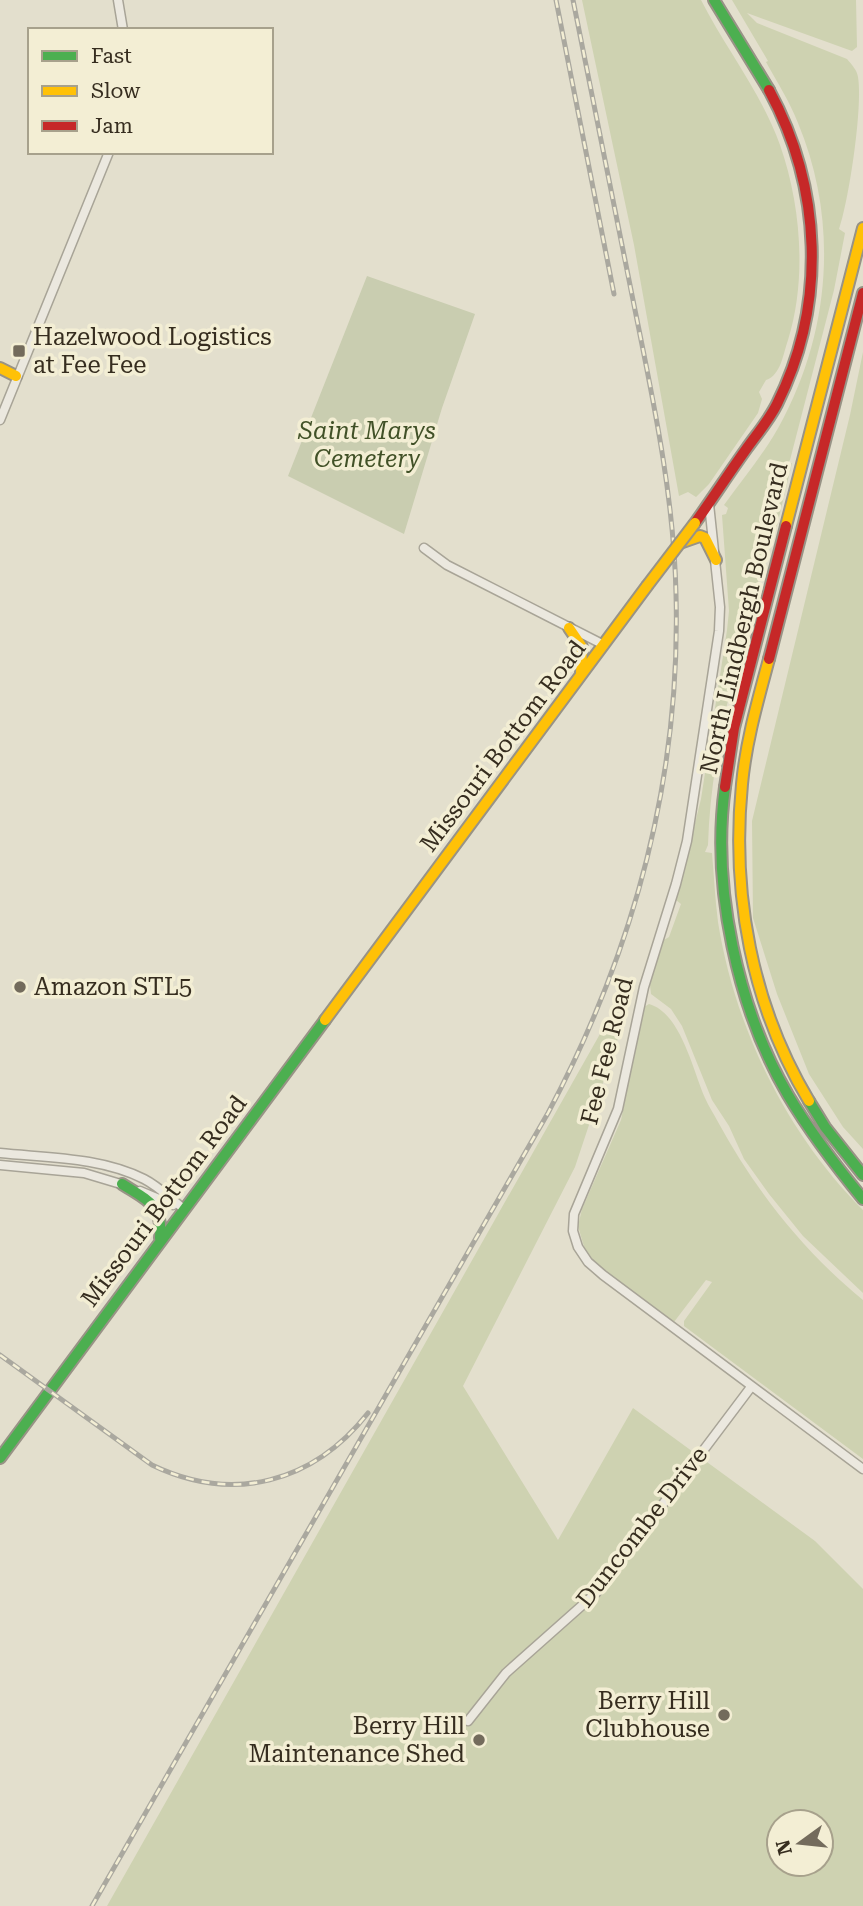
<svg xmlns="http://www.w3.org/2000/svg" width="863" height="1906" viewBox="0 0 863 1906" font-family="'Roboto Serif',serif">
  <rect width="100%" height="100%" fill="#e3dfcd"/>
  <!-- green -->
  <path fill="#ced2b1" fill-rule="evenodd" d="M582,0H701C726,49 762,94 780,145C801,205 807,279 788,340C783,354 781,375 766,380L759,392L762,399L758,413L709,484L696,497L688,492L679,496L634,245Z
    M732,0H856L857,47L852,51L747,13L757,23L847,59C852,65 857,70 858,77C863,106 849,200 839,229L845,233L834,290L790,460L783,468L792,463L775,534L771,533C745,636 711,739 708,845L705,852L712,853C714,876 715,899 718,922C735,1029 787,1134 863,1210V1293L803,1236L769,1194L744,1159L729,1126L712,1100L682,1026L671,1009L651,994L650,985L662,941L669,937L681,904L676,900L701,799L727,630L729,611L722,515L726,514L728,508L724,505C745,476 768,449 784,417C831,326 838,219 798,123C790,102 777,82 766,62L768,61Z
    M863,352V1149L843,1127L809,1074L777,994L753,918L752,821L850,415Z
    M649,1004C681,1013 693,1071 705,1098C709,1107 714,1114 718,1122C755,1190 803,1251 863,1300V1459L684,1326V1321L712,1282L706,1280L674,1322L608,1276L594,1263L585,1250L578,1226L582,1209L621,1120L644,1007Z
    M626,1014L575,1167L463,1386L558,1540L633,1408L815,1541L863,1589V1906H107L609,1018ZM779,1822H821V1864H779Z"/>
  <!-- cemetery -->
  <path fill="#c9cdb0" d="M367,276L475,314L442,408L404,534L288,476Z"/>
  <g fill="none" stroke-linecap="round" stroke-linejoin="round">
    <!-- street casing -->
    <g stroke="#a8a497" stroke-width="11">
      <path id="street" d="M118,0L123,30
        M0,420L109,152
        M709,504L720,607L719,631L687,841L676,884L644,987L618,1109L574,1214L573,1231L578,1247L588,1262L603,1275L863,1469
        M424,548L447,565L604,645
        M0,1153C48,1158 100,1157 144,1179C158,1186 171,1199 184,1209
        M0,1165L84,1173L124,1185
        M140,1191L173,1205
        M468,1721L506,1673L596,1593L751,1387"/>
    </g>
    <!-- fast casing -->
    <g stroke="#989386" stroke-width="14">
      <path id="fast" d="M714,0L769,90
        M725,787C711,887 738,1009 788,1095C810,1132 836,1166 863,1199
        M809,1101L825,1127L863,1175
        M122,1184C147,1200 163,1204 160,1238
        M0,1458L325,1020"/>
    </g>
    <!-- slow casing -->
    <g stroke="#989386" stroke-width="14">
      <path id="slow" d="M0,368L16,376
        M786,526L863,228
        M680,543L700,536L705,538L716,560
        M569,628L582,647L581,674
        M769,659C758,700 746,741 742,784C731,894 752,1006 809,1101
        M325,1020L647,586"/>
    </g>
    <!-- jam casing -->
    <g stroke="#989386" stroke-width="14">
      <path id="jam" d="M695,523C713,498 729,473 747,448C757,434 769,420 777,404C827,304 822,188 769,90
        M769,659L863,293
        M725,787L734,728L786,526"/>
    </g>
    <!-- street -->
    <use href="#street" stroke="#ebe8df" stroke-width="8"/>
    <!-- fast -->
    <use href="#fast" stroke="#4caf50" stroke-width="10"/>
    <!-- slow -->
    <use href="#slow" stroke="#ffc107" stroke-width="10"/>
    <!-- jam -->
    <use href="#jam" stroke="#c62828" stroke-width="10"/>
    <!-- rail casing -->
    <g stroke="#aaa89f" stroke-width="5">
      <path id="rail" d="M556,0L614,294
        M0,1355L152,1465C233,1504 313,1483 368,1413
        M92,1906L548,1113C634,951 681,779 676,594C674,498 654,404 635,310C614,207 594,103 573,0"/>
    </g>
    <!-- rail -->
    <use href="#rail" stroke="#f3eed4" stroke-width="2.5" stroke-dasharray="8" stroke-linecap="butt"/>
    <!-- slow-bridge casing -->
    <g stroke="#989386" stroke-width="14" stroke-linecap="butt">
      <path id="slow-bridge" d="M647,586L695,523"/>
    </g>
    <!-- slow-bridge -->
    <use href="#slow-bridge" stroke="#ffc107" stroke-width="10"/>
  </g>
  <!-- markers -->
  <g fill="#736b5c" stroke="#f3eed4" stroke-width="2.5">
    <rect x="12" y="344" width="14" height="14" rx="3.5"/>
    <circle cx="20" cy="987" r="7"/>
    <circle cx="724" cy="1715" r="7"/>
    <circle cx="479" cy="1740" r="7"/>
  </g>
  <g text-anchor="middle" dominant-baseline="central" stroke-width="7" stroke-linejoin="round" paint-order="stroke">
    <!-- poi labels -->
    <g font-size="24" fill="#362d1f" stroke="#f3eed4" text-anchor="start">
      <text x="33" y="337">Hazelwood Logistics<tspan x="33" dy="28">at Fee Fee</tspan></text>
      <text x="34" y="987">Amazon STL5</text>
      <text x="710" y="1701" text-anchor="end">Berry Hill<tspan x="710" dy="28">Clubhouse</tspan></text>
      <text x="465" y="1726" text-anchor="end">Berry Hill<tspan x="465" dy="28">Maintenance Shed</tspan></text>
    </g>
    <!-- park labels -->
    <g font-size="24" font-style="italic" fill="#415127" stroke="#f3eed4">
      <text x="367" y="431">Saint Marys<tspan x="367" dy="28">Cemetery</tspan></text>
    </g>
    <!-- street labels -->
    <g font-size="24" fill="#362d1f" stroke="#f3eed4">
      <text transform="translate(744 618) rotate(-77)">North Lindbergh Boulevard</text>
      <text transform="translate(503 746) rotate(-53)">Missouri Bottom Road</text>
      <text transform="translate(607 1051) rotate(-76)">Fee Fee Road</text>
      <text transform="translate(164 1201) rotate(-53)">Missouri Bottom Road</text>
      <text transform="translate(642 1527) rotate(-52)">Duncombe Drive</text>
    </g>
  </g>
  <!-- legend -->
  <rect x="28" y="28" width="245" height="126" fill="#f3eed4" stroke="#a7a18c" stroke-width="2"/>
  <rect x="42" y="51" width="35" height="10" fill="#4caf50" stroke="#a7a18c" stroke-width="2"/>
  <text x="91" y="63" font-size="21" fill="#362d1f">Fast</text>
  <rect x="42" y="86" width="35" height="10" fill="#ffc107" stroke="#a7a18c" stroke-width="2"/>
  <text x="91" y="98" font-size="21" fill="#362d1f">Slow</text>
  <rect x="42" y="121" width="35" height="10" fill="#c62828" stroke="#a7a18c" stroke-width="2"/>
  <text x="91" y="133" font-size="21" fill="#362d1f">Jam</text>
  <!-- north arrow -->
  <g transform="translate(800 1843) rotate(255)"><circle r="33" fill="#f3eed4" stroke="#a7a18c" stroke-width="2"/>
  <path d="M0-5L12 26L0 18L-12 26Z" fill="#736b5c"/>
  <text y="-10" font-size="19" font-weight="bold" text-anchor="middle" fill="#362d1f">N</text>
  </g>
</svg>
